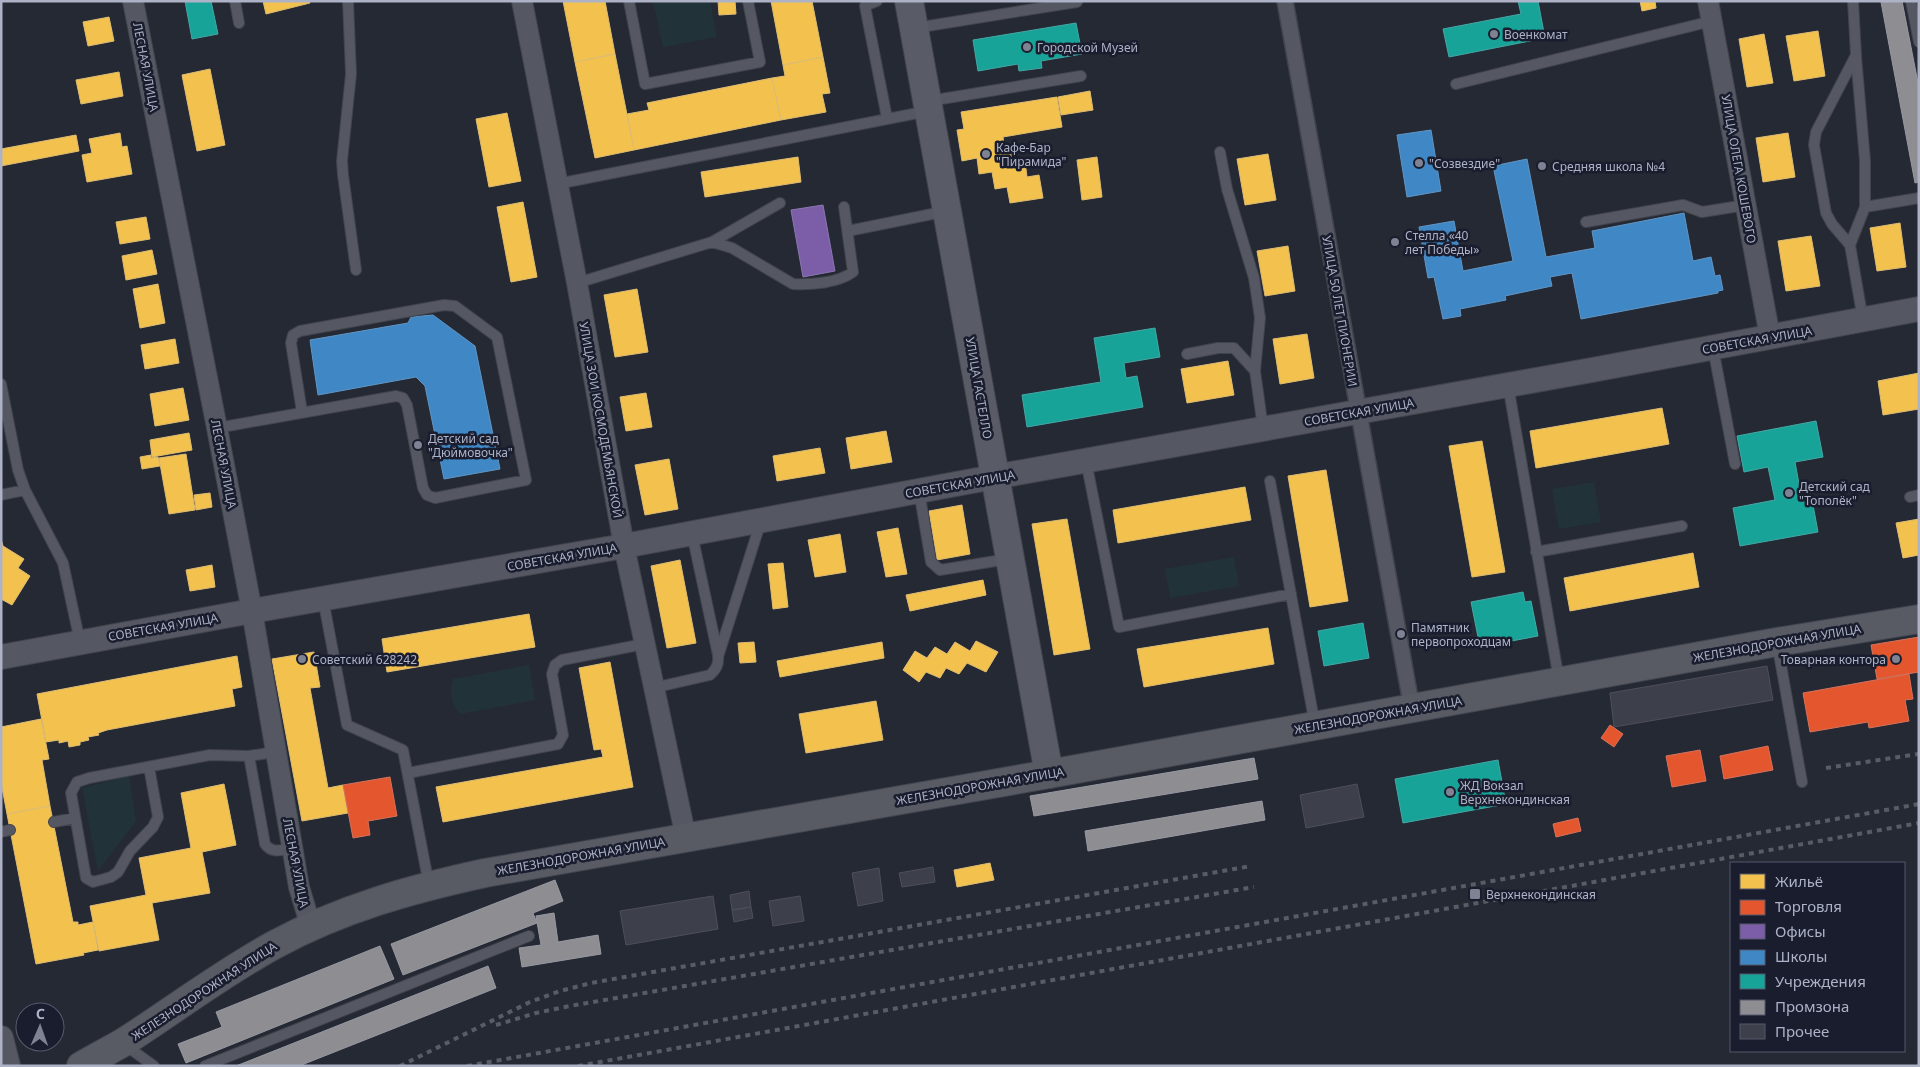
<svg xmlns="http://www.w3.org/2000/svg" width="1920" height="1067" viewBox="0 0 1920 1067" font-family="'Noto Sans',sans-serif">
  <rect width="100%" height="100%" fill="#252933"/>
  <!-- green -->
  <path fill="#223239" d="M653,1H710L717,37L663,47Z
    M1594,482L1601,522L1559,529L1552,489Z
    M1234,557L1239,586L1170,598L1165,569Z
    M529,665L535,700L460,714C451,704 449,692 453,679Z
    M129,776L136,821L98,871L82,788Z"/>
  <!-- homes -->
  <path fill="#f2c14e" stroke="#debc72" d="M263,1H309L310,3L266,14Z
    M563,1H605L615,54L575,62Z
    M718,1H735L736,14L719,15Z
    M771,1H812L823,57L783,65Z
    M1640,1H1655L1656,8L1642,11Z
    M109,17L114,41L88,46L83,22Z
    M1818,31L1825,76L1794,81L1786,36Z
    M1764,34L1773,83L1747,87L1739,39Z
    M615,54L634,150L595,158L575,62Z
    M823,57L830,93L822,94L826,112L781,120L772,78L785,76L783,65Z
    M210,69L225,145L197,151L182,75Z
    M119,72L123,96L81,104L76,80Z
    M772,78L781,120L634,150L627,114L649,110L647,103Z
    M1090,91L1093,110L1061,115L1058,97Z
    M1057,97L1062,127L1003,137L1005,150L1011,149L1014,163L1025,161L1027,177L1039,175L1043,198L1010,203L1007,187L995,189L992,172L979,174L977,158L962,161L957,130L964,129L961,112Z
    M507,113L521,181L489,187L476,119Z
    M120,133L122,147L127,146L132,174L87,182L82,155L92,153L89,139Z
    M1788,133L1795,177L1763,182L1756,138Z
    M76,135L79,151L1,166V149Z
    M1268,154L1276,200L1245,205L1237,159Z
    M798,157L801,182L705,197L701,172Z
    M1097,157L1102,197L1082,200L1077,160Z
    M523,202L537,277L511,282L497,207Z
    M146,217L150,239L120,244L116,222Z
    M1900,223L1906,267L1877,271L1870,228Z
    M1811,236L1820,286L1786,291L1778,241Z
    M1288,246L1295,291L1265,296L1257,251Z
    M152,250L157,274L126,280L122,256Z
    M158,284L165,323L140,328L133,289Z
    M637,289L648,352L615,357L604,295Z
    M1307,334L1314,378L1280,384L1273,339Z
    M175,339L179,363L145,369L141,345Z
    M1228,361L1234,395L1187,403L1181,369Z
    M1919,373V409L1883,415L1878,381Z
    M183,388L189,420L155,426L150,394Z
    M646,393L652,427L626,431L620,397Z
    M1662,408L1669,444L1536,468L1530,431Z
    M886,431L892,462L851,469L846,438Z
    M189,433L192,450L152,457L150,440Z
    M1482,441L1505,572L1472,577L1449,446Z
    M820,448L825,473L777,481L773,456Z
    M186,454L195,510L169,514L159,458Z
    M151,455V458L158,457L160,466L142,469L140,457Z
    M669,459L678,509L645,515L635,465Z
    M1326,470L1348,601L1310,607L1288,476Z
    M1245,487L1251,520L1118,543L1113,510Z
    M210,493L212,507L196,510L194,495Z
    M962,505L970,554L937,560L929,511Z
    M1067,519L1090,649L1054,655L1032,524Z
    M1919,519V555L1903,558L1896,523Z
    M898,528L907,574L886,577L877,532Z
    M840,534L846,572L815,577L808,540Z
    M1,539L3,546L24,559L18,568L30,576L12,605L1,599Z
    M1693,553L1699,587L1570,611L1564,578Z
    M680,560L696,643L667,648L651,566Z
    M783,563L788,607L773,609L768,564Z
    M212,565L215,587L190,591L186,570Z
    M983,580L986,595L910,611L906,595Z
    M529,614L535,647L387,672L382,639Z
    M1268,628L1274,664L1144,687L1137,649Z
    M976,641L998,652L986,672L967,663L959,674L946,668L940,678L926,672L919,682L903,670L915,651L927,658L935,647L947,654L955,642L970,651Z
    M754,642L756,662L740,663L738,643Z
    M882,642L884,658L780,677L777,661Z
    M314,652L320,687L310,688L328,788L343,785L348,813L302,821L272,659Z
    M237,656L242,687L232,689L235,706L107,730L98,733L99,735L88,737L89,740L80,742V745L69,747L68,741L59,743V740L46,742L37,694Z
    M610,662L633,787L443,822L436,787L603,757L601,749L594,750L579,668Z
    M876,701L883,740L806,753L799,714Z
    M41,719L49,759L42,760L50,806L7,814L1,782V727Z
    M224,784L236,845L202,852L210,893L152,903L159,940L99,951L90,906L146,895L139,858L191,848L181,793Z
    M50,806L73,922H78V925L93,922L98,950L83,953L84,955L36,964L7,814Z
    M990,863L994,880L957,887L954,870Z"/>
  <!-- shops -->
  <path fill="#e4572e" stroke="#d4725c" d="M1919,637V672L1877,679L1871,645Z
    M1909,674L1913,699L1905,700L1909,721L1869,728L1868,722L1810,732L1803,693Z
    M1610,725L1623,734L1614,747L1601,738Z
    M1768,746L1773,770L1724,779L1720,756Z
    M1700,750L1706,781L1672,787L1666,756Z
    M390,777L397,816L368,821L370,835L353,838L343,785Z
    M1578,818L1581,831L1556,837L1553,824Z"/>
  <!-- offices -->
  <path fill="#7b5ea7" stroke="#8a77b0" d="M823,205L835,271L803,277L791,210Z"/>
  <!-- schools -->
  <path fill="#3f88c5" stroke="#6095c5" d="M1431,130L1441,191L1407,197L1397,135Z
    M1527,159L1546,257L1595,248L1592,231L1684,213L1693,261L1711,257L1715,276L1720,275L1723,290L1718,291V293L1581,319L1572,273L1550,277L1552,286L1505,296L1506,300L1460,309L1461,316L1443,319L1434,277L1428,278L1419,227L1454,221L1463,271L1513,261L1493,166Z
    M433,315L475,346L500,469L444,479L425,386L416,377L318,395L310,340L408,323L411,317Z"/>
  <!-- public -->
  <path fill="#17a398" stroke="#44a8a6" d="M185,1H211L218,34L192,39Z
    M1518,1H1538L1545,38L1449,57L1443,29L1521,14Z
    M1076,23L1082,54L1041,61L1042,68L1019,71L1018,64L978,71L973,40Z
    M1155,328L1160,357L1124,363L1126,378L1137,376L1143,407L1027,427L1022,395L1101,382L1094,338Z
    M1816,421L1823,457L1795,462L1801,495L1811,494L1818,532L1740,546L1733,508L1775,500L1768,467L1744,472L1737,436Z
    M1523,592L1525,602L1531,601L1538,636L1480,647L1471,602Z
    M1363,623L1369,658L1324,666L1318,631Z
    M1498,760L1506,804L1403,823L1395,779Z"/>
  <!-- industry -->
  <path fill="#8d8d92" stroke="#9798a2" d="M1902,1L1919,88V182L1915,183L1881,2Z
    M1254,758L1258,779L1034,816L1030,796Z
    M1262,801L1265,820L1088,851L1085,831Z
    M555,880L563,901L533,913L537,923L403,975L391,944Z
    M554,913L558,942L598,935L601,954L522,967L519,948L541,945L536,916Z
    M380,946L394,979L186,1063L178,1044L222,1027L216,1012Z
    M488,966L496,988L299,1066H236Z"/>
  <!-- building -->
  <path fill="#3d404a" stroke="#4d505c" d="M1767,666L1773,700L1614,727L1610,693Z
    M1357,784L1364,817L1306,828L1300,795Z
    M933,867L935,882L902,887L899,873Z
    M879,868L883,901L858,906L852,873Z
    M749,891L751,907L732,910L730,895Z
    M713,896L718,929L626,945L620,911Z
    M800,896L804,921L773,926L769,901Z
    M751,907L753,918L734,922L732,910Z"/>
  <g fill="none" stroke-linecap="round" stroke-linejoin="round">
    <!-- service casing -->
    <g stroke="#41444c" stroke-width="12">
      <path id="service" d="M235,1L239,23
        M348,1L351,74L342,161L343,175L356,270
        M629,1L645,84L760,62L748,1
        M877,1L865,6L887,118
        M1853,1L1856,55L1816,132L1814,145L1826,213L1832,224L1850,245L1863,320
        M1911,1L1919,42
        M915,28L1077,2
        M1456,84L1712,21
        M929,101L1081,76
        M1220,152L1227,189L1254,278L1260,318L1255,371L1263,428
        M557,184L928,111
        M1865,207L1919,198
        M1586,222L1683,205L1702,212L1746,205
        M848,231L947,211
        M712,242L780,203
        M1850,245L1865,207V161L1856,56
        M577,283L712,242L732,248L793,284C811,285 838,283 853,272L844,207
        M1713,348L1735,464
        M1187,354L1218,348H1234L1255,371
        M1,384L18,470L25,490L63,563L80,642
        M1508,385L1559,680
        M217,428L396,396L403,398L407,405L423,488L427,495L435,498L526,480L497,337L455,306L444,305L300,331L293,335L291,343L302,412
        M1086,461L1119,627L1291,594
        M1270,481L1315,725
        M919,491L931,562L940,570L1008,559
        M1,495L25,490
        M1910,497L1919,495
        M692,534L718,655
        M1536,552L1682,526
        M323,599L347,725L403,750L429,885
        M1777,643L1802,782
        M653,688L710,675C716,670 719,665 718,657L761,521
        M249,756L265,844C272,854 281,850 292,848
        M149,767L158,817L153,827L130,851L118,872L111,877L93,882L86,878L71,793L77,782L89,778L210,755L249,756L275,752
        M408,773L558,744L563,735L552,674L555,665L562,660L644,644
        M54,822L75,818
        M1,832L10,830
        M125,1045L154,1066
        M205,1066L529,936"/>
    </g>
    <!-- pedestrian casing -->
    <g stroke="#41444c" stroke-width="18">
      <path id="pedestrian" d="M1285,1L1412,709"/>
    </g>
    <!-- minor casing -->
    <g stroke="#41444c" stroke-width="22">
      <path id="minor" d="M133,1L217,428L252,611L299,887L311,927
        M522,1L577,283L624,546L686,838
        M1708,1L1770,337"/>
    </g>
    <!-- tertiary casing -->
    <g stroke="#41444c" stroke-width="26">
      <path id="tertiary" d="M1,657L252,611L624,546L972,481L1592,370L1919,309
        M1,1038L8,1066"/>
    </g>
    <!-- secondary casing -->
    <g stroke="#41444c" stroke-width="30">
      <path id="secondary" d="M909,1L1049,774"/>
    </g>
    <!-- primary casing -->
    <g stroke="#424650" stroke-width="30">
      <path id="primary" d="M81,1066C95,1058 110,1050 124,1042C174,1010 221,974 274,945C340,909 411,889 485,873L1049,774L1777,642L1919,619"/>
    </g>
    <!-- service -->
    <use href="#service" stroke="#555762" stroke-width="10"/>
    <!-- pedestrian -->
    <use href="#pedestrian" stroke="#555762" stroke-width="15"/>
    <!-- minor -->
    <use href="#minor" stroke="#555762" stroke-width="20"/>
    <!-- tertiary -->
    <use href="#tertiary" stroke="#555762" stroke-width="24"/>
    <!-- secondary -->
    <use href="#secondary" stroke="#595c67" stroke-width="28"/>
    <!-- primary -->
    <use href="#primary" stroke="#585a64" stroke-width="28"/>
    <!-- rail -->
    <path stroke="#595c65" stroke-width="4" stroke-dasharray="5 5" stroke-linecap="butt" d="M1826,768L1919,754
      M496,1025L536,1013L570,1006L1254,887
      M400,1066L530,1002L560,991L591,983L1251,866
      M467,1066L1919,804
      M578,1066L1919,823"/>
  </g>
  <!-- markers -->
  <g fill="#7e8293" stroke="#191d2e" stroke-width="2">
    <circle cx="1494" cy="34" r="5"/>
    <circle cx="1027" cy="47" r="5"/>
    <circle cx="986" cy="154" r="5"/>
    <circle cx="1419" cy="163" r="5"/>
    <circle cx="1542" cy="166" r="5"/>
    <circle cx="1395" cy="242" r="5"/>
    <circle cx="418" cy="445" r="5"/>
    <circle cx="1789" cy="493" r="5"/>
    <circle cx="1401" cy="634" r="5"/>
    <circle cx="302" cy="659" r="5"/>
    <circle cx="1896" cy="659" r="5"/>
    <circle cx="1450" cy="792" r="5"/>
    <rect x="1469" y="888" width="12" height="12" rx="2.5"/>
  </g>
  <g text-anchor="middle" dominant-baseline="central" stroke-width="5" stroke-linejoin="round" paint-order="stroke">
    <!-- poi labels -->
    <g font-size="12" fill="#aeb2c6" stroke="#191d2e" text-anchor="start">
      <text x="1504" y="34">Военкомат</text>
      <text x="1037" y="47">Городской Музей</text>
      <text x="996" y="147">Кафе-Бар<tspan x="996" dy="14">"Пирамида"</tspan></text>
      <text x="1429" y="163">"Созвездие"</text>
      <text x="1552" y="166">Средняя школа №4</text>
      <text x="1405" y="235">Стелла «40<tspan x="1405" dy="14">лет Победы»</tspan></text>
      <text x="428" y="438">Детский сад<tspan x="428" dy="14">"Дюймовочка"</tspan></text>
      <text x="1799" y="486">Детский сад<tspan x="1799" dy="14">"Тополёк"</tspan></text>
      <text x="1411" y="627">Памятник<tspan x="1411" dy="14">первопроходцам</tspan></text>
      <text x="312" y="659">Советский 628242</text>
      <text x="1886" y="659" text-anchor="end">Товарная контора</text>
      <text x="1460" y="785">ЖД Вокзал<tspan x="1460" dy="14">Верхнекондинская</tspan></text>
      <text x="1486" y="894">Верхнекондинская</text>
    </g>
    <!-- street labels -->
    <g font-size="12" fill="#aeb2c6" stroke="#191d2e">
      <text transform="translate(146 67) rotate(79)">ЛЕСНАЯ УЛИЦА</text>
      <text transform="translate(1739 169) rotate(80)">УЛИЦА ОЛЕГА КОШЕВОГО</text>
      <text transform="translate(1340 311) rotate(80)">УЛИЦА 50 ЛЕТ ПИОНЕРИИ</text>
      <text transform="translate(1757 340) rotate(-10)">СОВЕТСКАЯ УЛИЦА</text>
      <text transform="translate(979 388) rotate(80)">УЛИЦА ГАСТЕЛЛО</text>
      <text transform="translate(1359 412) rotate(-10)">СОВЕТСКАЯ УЛИЦА</text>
      <text transform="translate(601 420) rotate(80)">УЛИЦА ЗОИ КОСМОДЕМЬЯНСКОЙ</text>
      <text transform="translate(224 464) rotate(79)">ЛЕСНАЯ УЛИЦА</text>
      <text transform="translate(960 484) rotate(-10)">СОВЕТСКАЯ УЛИЦА</text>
      <text transform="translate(562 557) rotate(-10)">СОВЕТСКАЯ УЛИЦА</text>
      <text transform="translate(163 627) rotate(-10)">СОВЕТСКАЯ УЛИЦА</text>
      <text transform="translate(1777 643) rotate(-10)">ЖЕЛЕЗНОДОРОЖНАЯ УЛИЦА</text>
      <text transform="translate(1378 715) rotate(-10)">ЖЕЛЕЗНОДОРОЖНАЯ УЛИЦА</text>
      <text transform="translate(980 786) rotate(-10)">ЖЕЛЕЗНОДОРОЖНАЯ УЛИЦА</text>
      <text transform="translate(581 856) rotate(-10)">ЖЕЛЕЗНОДОРОЖНАЯ УЛИЦА</text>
      <text transform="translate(296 863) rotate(79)">ЛЕСНАЯ УЛИЦА</text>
      <text transform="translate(204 991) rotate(-33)">ЖЕЛЕЗНОДОРОЖНАЯ УЛИЦА</text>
    </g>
  </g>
  <!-- border -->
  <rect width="1920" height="1067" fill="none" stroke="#aeb2c6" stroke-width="5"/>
  <!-- legend -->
  <rect x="1730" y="862" width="175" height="190" fill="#191d2e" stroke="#55596b"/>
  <rect x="1740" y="874" width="25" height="15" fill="#f2c14e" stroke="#55596b"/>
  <text x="1775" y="887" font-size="15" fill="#aeb2c6">Жильё</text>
  <rect x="1740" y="900" width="25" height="15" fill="#e4572e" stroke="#55596b"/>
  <text x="1775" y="912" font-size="15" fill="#aeb2c6">Торговля</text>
  <rect x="1740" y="924" width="25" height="15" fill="#7b5ea7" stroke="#55596b"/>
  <text x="1775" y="937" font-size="15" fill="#aeb2c6">Офисы</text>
  <rect x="1740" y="950" width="25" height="15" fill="#3f88c5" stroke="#55596b"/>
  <text x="1775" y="962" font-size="15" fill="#aeb2c6">Школы</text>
  <rect x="1740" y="974" width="25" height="15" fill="#17a398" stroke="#55596b"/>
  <text x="1775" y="987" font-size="15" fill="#aeb2c6">Учреждения</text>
  <rect x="1740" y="1000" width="25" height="15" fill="#8d8d92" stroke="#55596b"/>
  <text x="1775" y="1012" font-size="15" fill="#aeb2c6">Промзона</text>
  <rect x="1740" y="1024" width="25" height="15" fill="#3d404a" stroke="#55596b"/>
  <text x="1775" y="1037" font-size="15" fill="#aeb2c6">Прочее</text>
  <!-- north arrow -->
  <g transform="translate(40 1027) rotate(2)"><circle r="24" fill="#191d2e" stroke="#55596b"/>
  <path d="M0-4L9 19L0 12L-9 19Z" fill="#7e8293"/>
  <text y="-8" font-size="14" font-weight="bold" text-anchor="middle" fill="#aeb2c6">С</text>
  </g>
</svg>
